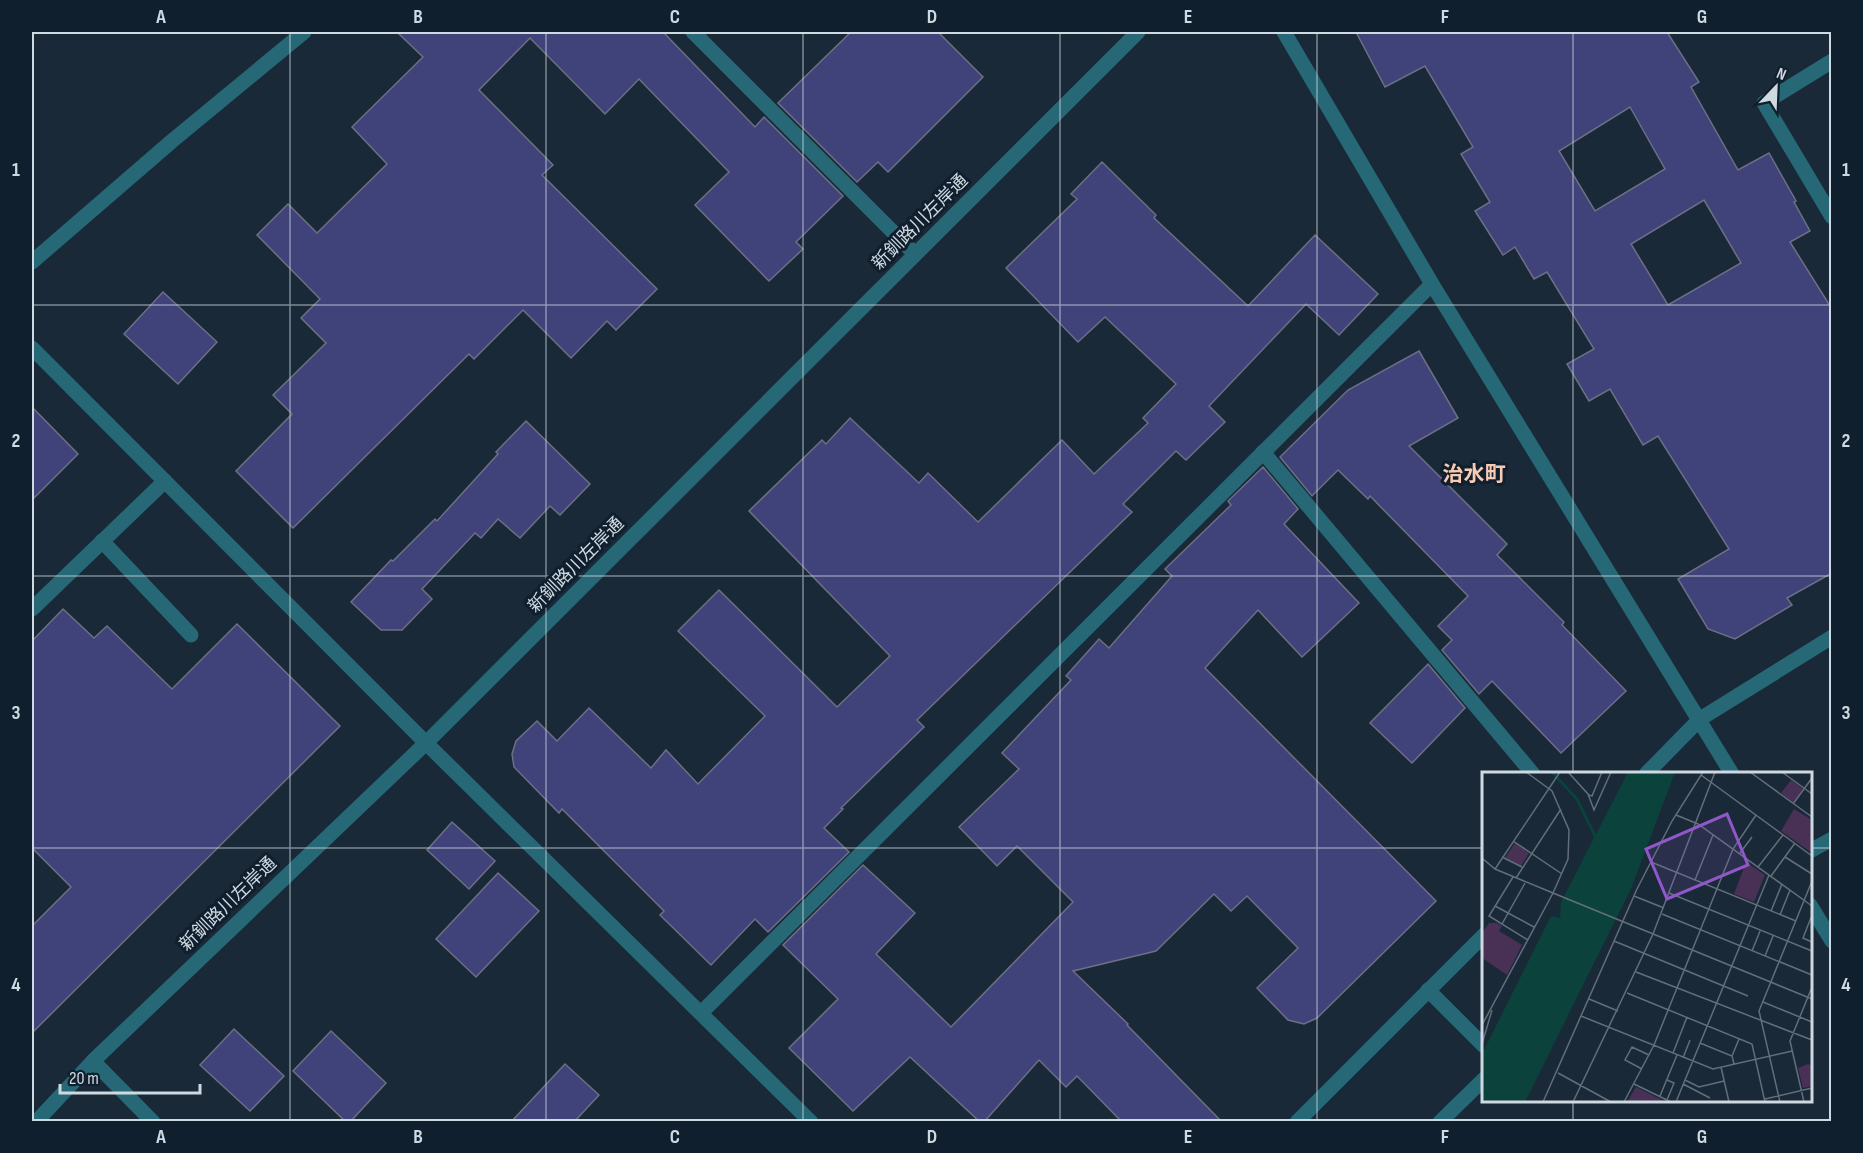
<svg xmlns="http://www.w3.org/2000/svg" width="1863" height="1153" viewBox="0 0 1863 1153" font-family="'Sofia Sans Condensed','Noto Sans JP',sans-serif">
  <style>
    .building { fill: #40427a; stroke: #6d6f85; stroke-width: 1.5; fill-rule: evenodd }
    .lines { fill: none; stroke-linecap: round; stroke-linejoin: round }
    .service { stroke: #266876; stroke-width: 15 }
    .minor { stroke: #266876; stroke-width: 15 }
    .tertiary { stroke: #266876; stroke-width: 15 }
    .grid { fill: none; stroke: #cfd9e2; stroke-width: 1.5; stroke-opacity: 0.55 }
    .labels { text-anchor: middle; dominant-baseline: central; stroke-width: 6; stroke-linejoin: round; paint-order: stroke }
    .street-label { font-size: 18px; fill: #cfd9e2; stroke: #101f2d }
    .quarter-label { font-size: 21px; font-weight: bold; fill: #f7cbb3; stroke: #101f2d }
    .inset-river { fill: none; stroke: #0b423b; stroke-width: 3 }
    .inset-road { fill: none; stroke: #626f7b; stroke-width: 1.5 }
    .view { fill: #9057c8; fill-opacity: 0.15; stroke: #9057c8; stroke-width: 3 }
    .inset-edge { fill: none; stroke: #cfd9e2; stroke-width: 3 }
    .neatline { fill: none; stroke: #cfd9e2; stroke-width: 2 }
    .grid-label { font-size: 20px; text-anchor: middle; font-weight: bold; fill: #cfd9e2 }
  </style>
  <rect width="100%" height="100%" fill="#192937"/>
  <g class="building">
    <path d="M397,32H663L755,127L764,117L843,196L796,242L803,249L769,281L695,205L729,172L639,79L605,114L530,38L479,90L553,165L542,175L657,289L616,330L607,321L571,358L523,310L474,359L469,354L293,528L236,471L292,414L273,395L326,343L301,318L320,299L257,235L288,204L317,233L387,164L352,127L423,57Z"/>
    <path d="M851,32H938L983,77L888,172L878,162L857,182L778,103Z"/>
    <path d="M1356,32H1667L1699,82L1691,87L1738,170L1769,153L1796,201L1794,202L1810,231L1790,242L1832,309V573L1787,598L1792,605L1735,639L1708,629L1678,579L1729,549L1658,436L1643,445L1610,389L1589,401L1567,364L1594,349L1547,272L1534,279L1515,247L1503,255L1475,211L1490,202L1461,154L1473,147L1425,66L1385,87ZM1630,107L1665,169L1595,211L1559,151ZM1704,200L1741,263L1668,305L1631,244Z"/>
    <path d="M1102,162L1156,215L1154,218L1248,306L1315,235L1378,294L1339,335L1306,304L1209,406L1225,422L1186,460L1176,451L1123,504L1132,512L917,720L924,727L841,808L843,809L824,828L849,852L768,932L755,919L711,965L660,915L664,911L562,809L559,813L514,767L512,754L516,741L537,721L557,741L589,708L651,768L666,750L698,784L765,716L678,631L719,590L837,707L890,656L749,511L822,440L826,444L850,418L919,483L928,473L978,522L1062,440L1094,474L1148,423L1143,418L1176,384L1105,317L1078,342L1006,268L1077,199L1071,194Z"/>
    <path d="M163,292L217,342L178,384L124,334Z"/>
    <path d="M1419,351L1458,418L1409,446L1507,544L1497,555L1564,622L1562,625L1626,691L1561,753L1492,681L1479,694L1442,650L1452,640L1438,626L1468,596L1370,496L1368,499L1338,470L1312,496L1280,457L1348,390Z"/>
    <path d="M32,407L78,454L32,500Z"/>
    <path d="M526,421L590,484L560,515L550,506L520,538L498,519L481,538L475,533L422,589L432,599L402,630H381L351,602L391,560L393,561L435,519L437,521L498,454L496,452Z"/>
    <path d="M1263,467L1298,509L1284,524L1359,603L1302,657L1258,610L1205,668L1436,901L1317,1018L1304,1024L1288,1020L1257,988L1298,948L1247,896L1231,911L1214,894L1156,951L1073,971L1128,1024L1127,1025L1222,1122H1122L1077,1076L1066,1087L1039,1060L984,1122H980L910,1057L853,1111L789,1048L838,999L783,945L863,865L915,913L876,954L951,1027L1073,902L1017,846L997,866L959,827L1019,769L1002,753L1071,680L1066,676L1099,639L1109,648L1172,576L1165,569L1231,505L1228,501Z"/>
    <path d="M63,609L94,638L107,626L172,689L237,624L340,726L32,1033V926L71,887L32,848V641Z"/>
    <path d="M1428,664L1465,708L1412,763L1370,723Z"/>
    <path d="M452,822L495,861L469,889L427,850Z"/>
    <path d="M498,873L539,911L476,977L436,939Z"/>
    <path d="M234,1029L284,1076L250,1111L200,1065Z"/>
    <path d="M331,1031L386,1083L350,1122H346L293,1071Z"/>
    <path d="M565,1064L599,1095L574,1122H511Z"/>
  </g>
  <g class="lines">
    <g class="service">
      <path d="M693,32L915,254"/>
      <path d="M1832,61L1764,103L1832,217"/>
      <path d="M1263,452L1533,774"/>
      <path d="M102,541L191,635"/>
      <path d="M32,609L165,481"/>
      <path d="M1428,990L1484,1046"/>
      <path d="M1440,1122L1484,1079"/>
    </g>
    <g class="minor">
      <path d="M32,262L172,141L304,32"/>
      <path d="M32,348L426,743L811,1122"/>
      <path d="M1646,774L1700,719L1832,637"/>
      <path d="M1810,851L1832,839"/>
      <path d="M701,1013L1432,284"/>
      <path d="M93,1061L153,1122"/>
      <path d="M36,1122L93,1061L426,743L1138,32"/>
      <path d="M1297,1122L1484,935"/>
    </g>
    <g class="tertiary">
      <path d="M1284,32L1432,284L1732,774"/>
      <path d="M1810,905L1832,941"/>
    </g>
  </g>
  <path class="grid" d="M290,32V1122M546,32V1122M803,32V1122M1060,32V1122M1317,32V1122M1573,32V774M32,305H1832M32,576H1832M32,848H1484M1810,848H1832M1573,1100V1122"/>
  <g class="labels">
    <g class="street-label">
      <text transform="translate(920 222) rotate(-45)">新釧路川左岸通</text>
      <text transform="translate(576 565) rotate(-45)">新釧路川左岸通</text>
      <text transform="translate(228 904) rotate(-44)">新釧路川左岸通</text>
    </g>
    <g class="quarter-label">
      <text x="1474" y="474">治水町</text>
    </g>
  </g>
  <g transform="translate(1482 772)">
    <rect width="330" height="330" fill="#192937"/>
    <path d="M309,8L321,17L311,31L299,21ZM312,37L330,48V81L299,59ZM33,71L47,81L39,94L23,86ZM264,90L283,103L272,130L252,122ZM7,151H15L20,154L17,159L40,173L25,203L0,186V161ZM326,292L330,294V314L321,316L316,296ZM154,315L184,330H145Z" fill="#483155"/>
    <path d="M146,0H193L149,117L43,330H0V282L69,144L78,146L79,130Z" fill="#0b423b"/>
    <path class="inset-river" d="M70,0L95,27L114,66"/>
    <path class="inset-road" d="M44,0L70,19L87,58L86,87L71,121L330,227M86,0L106,22L112,38L129,0M268,0L330,45M300,0L330,22M219,3L330,84M107,23L110,24L120,0M311,32L330,6M194,43L216,52L330,134M31,69L80,102M258,81L270,65M20,85L40,95M303,85L330,102M0,86L13,97L71,121L0,253M169,90L314,149M276,95L301,63M13,97L78,0M289,104L313,71M31,105L7,144L46,168M34,106L79,37M213,108L231,63M187,121L330,179M152,124L182,136M13,134L52,155M289,139L300,112M180,142L330,203M298,143L308,118M330,143L321,166L330,170M20,152L43,111M132,169L266,224M270,179L278,159M283,184L291,164M154,200L330,268M145,221L270,272L283,330M107,227L136,239M281,230L330,250M99,244L231,297L310,279M218,271L250,284L252,292M0,272L10,238M191,281L205,245M250,284L257,267M201,286L208,268M239,295L247,330M160,297L143,288L150,275L167,283M76,301L129,330M185,308L192,311L185,328M203,308L217,315L242,309M152,312L189,330M201,312L228,326M178,324L195,283M283,327L330,316M61,330L155,117L190,49L221,0M91,330L171,162L233,0M142,330L172,273L251,77L274,43M194,330L287,103M298,330L277,239L330,109M322,330L308,269L330,215"/>
    <path class="view" d="M245,42L266,93L185,127L164,77Z"/>
    <rect width="330" height="330" class="inset-edge"/>
  </g>
  <rect width="1863" height="1153" fill="none" stroke="#101f2d" stroke-width="66"/>
  <g transform="translate(1776 87) rotate(23)" stroke="#101f2d" stroke-width="4.5" paint-order="stroke">
  <path d="M0-4.5L10 22L0 15L-10 22Z" fill="#cfd9e2"/>
  <text y="-9" font-size="16" font-weight="bold" text-anchor="middle" fill="#cfd9e2">N</text>
  </g>
  <path d="M60 1084v9h140v-9" fill="none" stroke="#cfd9e2" stroke-width="3"/>
  <text x="69" y="1084" font-size="18" fill="#cfd9e2" stroke="#101f2d" stroke-width="4.5" paint-order="stroke">20 m</text>
  <rect x="33" y="33" width="1797" height="1087" class="neatline"/>
  <g class="grid-label">
    <text x="161" y="23">A</text>
    <text x="418" y="23">B</text>
    <text x="675" y="23">C</text>
    <text x="932" y="23">D</text>
    <text x="1188" y="23">E</text>
    <text x="1445" y="23">F</text>
    <text x="1702" y="23">G</text>
    <text x="16" y="176">1</text>
    <text x="1846" y="176">1</text>
    <text x="16" y="447">2</text>
    <text x="1846" y="447">2</text>
    <text x="16" y="719">3</text>
    <text x="1846" y="719">3</text>
    <text x="16" y="991">4</text>
    <text x="1846" y="991">4</text>
    <text x="161" y="1143">A</text>
    <text x="418" y="1143">B</text>
    <text x="675" y="1143">C</text>
    <text x="932" y="1143">D</text>
    <text x="1188" y="1143">E</text>
    <text x="1445" y="1143">F</text>
    <text x="1702" y="1143">G</text>
  </g>
</svg>
